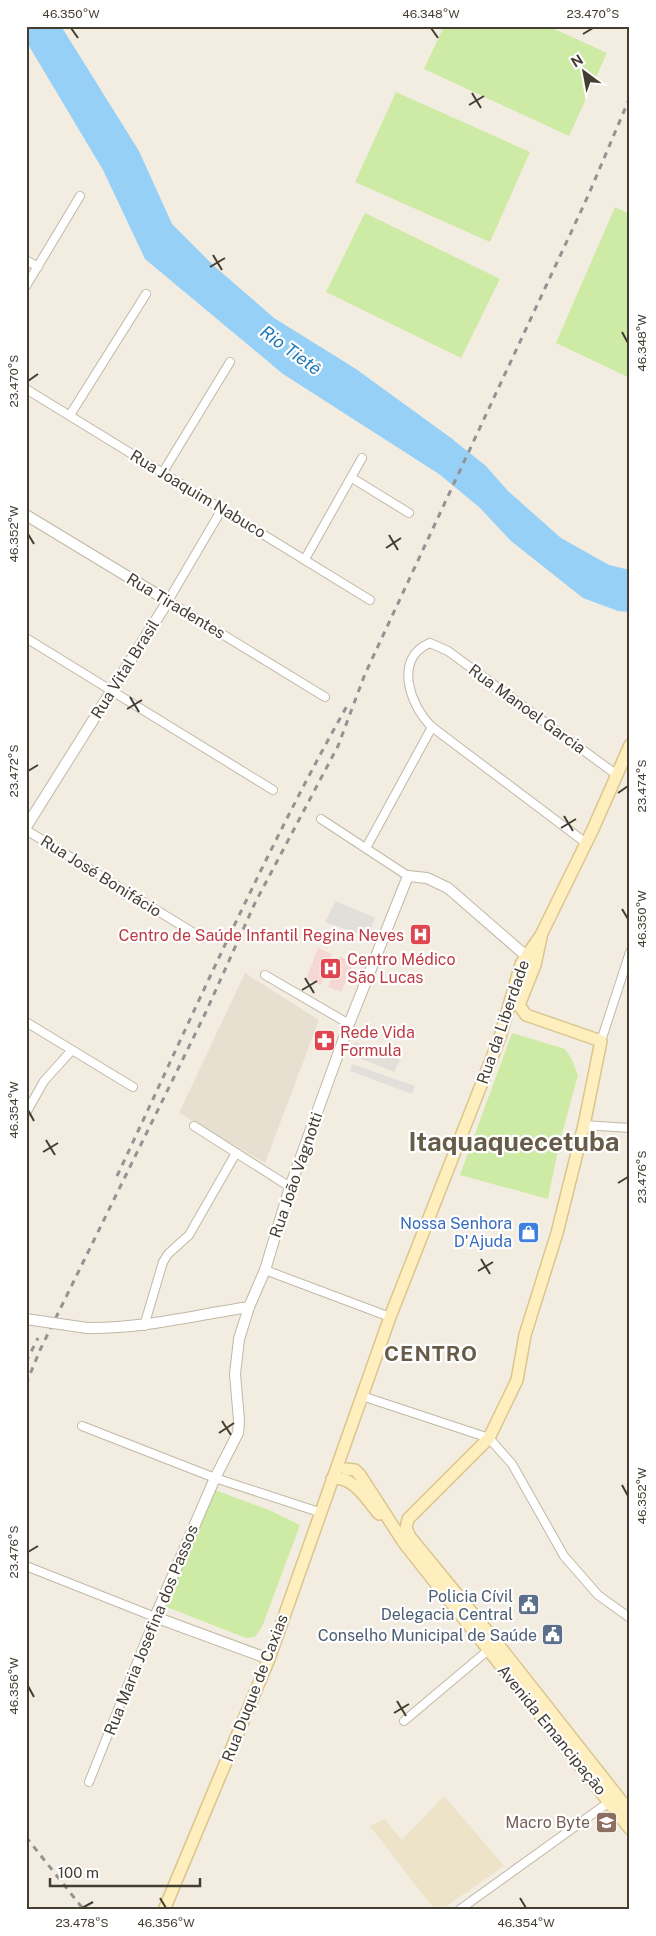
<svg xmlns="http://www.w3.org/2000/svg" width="656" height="1936" viewBox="0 0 656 1936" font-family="'Public Sans',sans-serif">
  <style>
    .residential { fill: #e7dfcf }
    .education { fill: #ede3c9 }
    .medical { fill: #f5d7d3 }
    .green { fill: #cdeba5 }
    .parking { fill: #e2dfdb }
    .water { fill: #96d0f6 }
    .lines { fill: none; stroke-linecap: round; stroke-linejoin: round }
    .minor-casing { stroke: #c1b8a6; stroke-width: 10 }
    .tertiary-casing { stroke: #c1b8a6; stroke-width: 12 }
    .secondary-casing { stroke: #dac58e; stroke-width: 14 }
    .minor { stroke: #fff; stroke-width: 8 }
    .tertiary { stroke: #fff; stroke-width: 10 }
    .secondary { stroke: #ffefbf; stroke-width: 11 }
    .rail { stroke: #939393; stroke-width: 3; stroke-dasharray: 6 6; stroke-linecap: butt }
    .tertiary-bridge-casing { stroke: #c1b8a6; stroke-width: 12; stroke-linecap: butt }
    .tertiary-bridge { stroke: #fff; stroke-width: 10 }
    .ticks { fill: none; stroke: #443d32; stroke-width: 2 }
    .labels { text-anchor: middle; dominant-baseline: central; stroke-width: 4.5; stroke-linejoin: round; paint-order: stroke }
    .street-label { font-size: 16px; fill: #443d32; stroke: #fff }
    .health-label { font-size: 16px; fill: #be3a42; stroke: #fff; text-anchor: start }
    .shop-label { font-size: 16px; fill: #366cbe; stroke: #fff; text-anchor: end }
    .service-label { font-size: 16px; fill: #4e5e75; stroke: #fff; text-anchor: end }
    .education-label { font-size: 16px; fill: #785e54; stroke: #fff; text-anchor: end }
    .water-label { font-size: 18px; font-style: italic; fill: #227bb9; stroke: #fff }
    .district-label { font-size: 21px; font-weight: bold; letter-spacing: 1px; fill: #685b48; stroke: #fff }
    .town-label { font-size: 26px; font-weight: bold; fill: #685b48; stroke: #fff }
    .neatline { fill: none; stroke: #443d32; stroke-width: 2 }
    .ticks-label { font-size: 12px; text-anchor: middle; fill: #443d32 }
  </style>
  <rect width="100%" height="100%" fill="#f3ede1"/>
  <path class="residential" d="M245,973L319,1020L265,1163L179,1113Z"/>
  <path class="education" d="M444,1796L504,1866L441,1910H435L370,1826L384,1819L402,1840Z"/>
  <path class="medical" d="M318,948L332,954L330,961L335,964L340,957L354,962L341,992L328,987L332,976L325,972L321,985L306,979Z"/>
  <g class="green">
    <path d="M444,26H548L607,53L569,136L424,69Z"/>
    <path d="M396,92L530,152L490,242L355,182Z"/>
    <path d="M615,207L630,214V378L556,343Z"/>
    <path d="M365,213L500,279L461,358L326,292Z"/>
    <path d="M512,1033L565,1049L572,1060L578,1075L559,1145L548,1199L460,1175Z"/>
    <path d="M215,1490L269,1510L300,1525L262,1627L255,1637L246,1638L164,1606Z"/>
  </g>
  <g class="parking">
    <path d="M336,901L375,918L368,937L325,922Z"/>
    <path d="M355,1042L400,1060L394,1072L349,1054Z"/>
    <path d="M352,1064L415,1086L412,1094L350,1071Z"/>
  </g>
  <path class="water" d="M26,26H61L139,151L172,224L213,265L274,318L356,369L451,438L486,466L508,491L561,538L609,565L630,570V612L618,611L583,598L511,541L479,507L439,474L283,374L145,259L103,170L26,41Z"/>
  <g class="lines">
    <defs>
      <g id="minor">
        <path d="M26,260L38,267"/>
        <path d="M26,286L80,196"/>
        <path d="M26,389L370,600"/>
        <path d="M70,415L146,294"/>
        <path d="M163,472L230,362"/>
        <path d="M352,478L409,513"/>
        <path d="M222,509L168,601L325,697"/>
        <path d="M305,559L362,458"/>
        <path d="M26,638L273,790"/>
        <path d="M432,727L586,843"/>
        <path d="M321,819L408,876"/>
        <path d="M26,830L202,938"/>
        <path d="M366,848L432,727C410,706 393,658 430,643L448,651L617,775"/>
        <path d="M265,975L349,1024"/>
        <path d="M26,1022L133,1087"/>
        <path d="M601,1041L630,952"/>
        <path d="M26,1113L44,1081L72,1050"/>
        <path d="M584,1125L630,1128"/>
        <path d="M194,1126L290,1187"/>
        <path d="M265,1270L390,1317"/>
        <path d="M144,1326L163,1262L168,1254L189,1235L236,1153"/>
        <path d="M362,1396L489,1438L512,1464L564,1556L598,1595L630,1618"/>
        <path d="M82,1426L215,1478L319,1512"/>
        <path d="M26,1566L155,1617L89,1782"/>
        <path d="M404,1721L492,1647"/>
        <path d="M459,1910L612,1800"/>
      </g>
      <g id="tertiary">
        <path d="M26,515L168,601L26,827"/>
        <path d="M87,1328C142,1329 195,1315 249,1307"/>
        <path d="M269,1659L155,1617L215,1478L238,1433L239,1420L235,1374L239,1339L249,1307L265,1270L290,1187L349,1024L408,876L427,878L448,888L525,955"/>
      </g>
      <g id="secondary">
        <path d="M541,937L535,965L519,1005L526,1015L601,1041L584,1125L557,1233L525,1335L517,1380L489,1438L408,1519L406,1528L410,1537L497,1643L630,1812"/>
        <path d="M346,1469L355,1470L360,1475L404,1543L630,1829"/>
        <path d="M332,1479C352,1474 367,1500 379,1514"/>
        <path d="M164,1910L269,1659L390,1317L500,1037L521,964L541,935L593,829L630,745"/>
      </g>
    </defs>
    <use href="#minor" class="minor-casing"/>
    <use href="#tertiary" class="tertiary-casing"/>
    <use href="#secondary" class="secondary-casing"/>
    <use href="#minor" class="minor"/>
    <use href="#tertiary" class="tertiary"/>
    <use href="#secondary" class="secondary"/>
    <g class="rail">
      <path d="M117,1176C192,1017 262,857 348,704"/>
      <path d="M26,1362L38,1338"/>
      <path d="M26,1384L40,1350L205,1014L255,903L338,746L365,674L588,196L630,97"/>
      <path d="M26,1837L84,1910"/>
    </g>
    <defs>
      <path id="tertiary-bridge" d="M26,1319L87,1328"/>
    </defs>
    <use href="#tertiary-bridge" class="tertiary-bridge-casing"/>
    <use href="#tertiary-bridge" class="tertiary-bridge"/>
  </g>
  <path class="ticks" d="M71,28L78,38M431,28L438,38M583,34L593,28M472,93L481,108M469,105L484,96M213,255L222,270M210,267L225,258M622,332L628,343M28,381L38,374M28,534L34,544M389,535L398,550M386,548L401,538M130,697L139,712M127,709L142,700M28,771L38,765M618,793L628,786M564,816L573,831M561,828L576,819M622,909L628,919M305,978L314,993M302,990L317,981M28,1110L34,1121M46,1140L55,1155M43,1152L58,1143M618,1183L628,1177M481,1259L490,1274M478,1271L493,1262M222,1421L231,1435M219,1433L234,1423M622,1485L628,1496M28,1552L38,1546M28,1686L34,1697M397,1701L406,1716M394,1713L409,1704M160,1898L166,1908M520,1898L526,1908M82,1908L93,1902"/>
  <defs>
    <symbol id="hospital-square" viewBox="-11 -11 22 22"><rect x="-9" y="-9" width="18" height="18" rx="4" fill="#e0444e" stroke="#fff"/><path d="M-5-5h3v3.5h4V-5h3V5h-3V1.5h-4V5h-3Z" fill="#fff"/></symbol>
    <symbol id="pharmacy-square" viewBox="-11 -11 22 22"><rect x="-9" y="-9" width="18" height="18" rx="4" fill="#e0444e" stroke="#fff"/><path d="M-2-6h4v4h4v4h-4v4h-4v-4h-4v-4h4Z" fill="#fff"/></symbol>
    <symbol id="shop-square" viewBox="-11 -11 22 22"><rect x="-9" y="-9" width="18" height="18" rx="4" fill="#3f7fe0" stroke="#fff"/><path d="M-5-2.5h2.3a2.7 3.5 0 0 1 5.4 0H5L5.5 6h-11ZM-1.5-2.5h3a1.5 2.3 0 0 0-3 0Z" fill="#fff"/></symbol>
    <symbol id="civic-square" viewBox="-11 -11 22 22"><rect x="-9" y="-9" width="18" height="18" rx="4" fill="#5c6f8a" stroke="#fff"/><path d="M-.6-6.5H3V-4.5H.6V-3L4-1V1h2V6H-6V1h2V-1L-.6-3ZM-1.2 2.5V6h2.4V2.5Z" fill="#fff"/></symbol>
    <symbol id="school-square" viewBox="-11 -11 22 22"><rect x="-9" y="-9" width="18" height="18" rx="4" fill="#8d6e63" stroke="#fff"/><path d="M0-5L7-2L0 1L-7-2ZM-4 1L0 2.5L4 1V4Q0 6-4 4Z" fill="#fff"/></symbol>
  </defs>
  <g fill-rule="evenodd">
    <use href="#hospital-square" x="408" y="922" width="25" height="25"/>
    <use href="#hospital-square" x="318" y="956" width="25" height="25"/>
    <use href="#pharmacy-square" x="312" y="1028" width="25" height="25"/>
    <use href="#shop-square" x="516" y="1220" width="25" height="25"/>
    <use href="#civic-square" x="516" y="1592" width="25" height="25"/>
    <use href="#civic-square" x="540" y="1622" width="25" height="25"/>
    <use href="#school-square" x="594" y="1810" width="25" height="25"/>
  </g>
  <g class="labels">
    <g class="street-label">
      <text transform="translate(198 494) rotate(31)">Rua Joaquim Nabuco</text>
      <text transform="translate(176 606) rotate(31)">Rua Tiradentes</text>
      <text transform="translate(125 669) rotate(-58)">Rua Vital Brasil</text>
      <text transform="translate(527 709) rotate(36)">Rua Manoel Garcia</text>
      <text transform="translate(101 876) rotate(32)">Rua José Bonifácio</text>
      <text transform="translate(503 1022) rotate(-71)">Rua da Liberdade</text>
      <text transform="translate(296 1175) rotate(-71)">Rua João Vagnotti</text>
      <text transform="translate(151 1630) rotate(-68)">Rua Maria Josefina dos Passos</text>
      <text transform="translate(255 1688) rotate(-69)">Rua Duque de Caxias</text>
      <text transform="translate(552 1730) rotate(51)">Avenida Emancipação</text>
    </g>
    <g class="health-label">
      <text x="404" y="935" text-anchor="end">Centro de Saúde Infantil Regina Neves</text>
      <text x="347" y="959">Centro Médico<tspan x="347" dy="18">São Lucas</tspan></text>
      <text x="340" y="1032">Rede Vida<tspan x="340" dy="18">Formula</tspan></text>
    </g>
    <g class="shop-label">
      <text x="512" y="1223">Nossa Senhora<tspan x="512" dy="18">D'Ajuda</tspan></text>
    </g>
    <g class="service-label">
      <text x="513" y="1596">Policia Cívil<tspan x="513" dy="18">Delegacia Central</tspan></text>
      <text x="537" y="1635">Conselho Municipal de Saúde</text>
    </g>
    <g class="education-label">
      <text x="590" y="1822">Macro Byte</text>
    </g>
    <g class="water-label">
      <text transform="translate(291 350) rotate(36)">Rio Tietê</text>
    </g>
    <g class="district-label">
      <text x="431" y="1353">CENTRO</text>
    </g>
    <g class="town-label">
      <text x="514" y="1141">Itaquaquecetuba</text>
    </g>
  </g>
  <rect width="656" height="1936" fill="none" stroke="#ffffff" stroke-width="55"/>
  <g transform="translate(584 72) rotate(328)" stroke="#ffffff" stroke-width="4" paint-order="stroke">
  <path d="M0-4L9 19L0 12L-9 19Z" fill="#443d32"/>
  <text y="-8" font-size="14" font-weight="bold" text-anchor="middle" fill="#443d32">N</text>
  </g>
  <path d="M50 1878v8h150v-8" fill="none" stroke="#443d32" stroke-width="2.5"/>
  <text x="58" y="1878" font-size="15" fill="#443d32" stroke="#ffffff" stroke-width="4" paint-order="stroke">100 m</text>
  <rect x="28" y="28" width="600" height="1880" class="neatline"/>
  <g class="ticks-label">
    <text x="71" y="18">46.350°W</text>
    <text x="431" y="18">46.348°W</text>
    <text x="593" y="18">23.470°S</text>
    <text transform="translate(642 343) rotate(-90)" y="4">46.348°W</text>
    <text transform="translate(14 381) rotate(-90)" y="4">23.470°S</text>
    <text transform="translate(14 534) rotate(-90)" y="4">46.352°W</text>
    <text transform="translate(14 771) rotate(-90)" y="4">23.472°S</text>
    <text transform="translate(642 786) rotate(-90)" y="4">23.474°S</text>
    <text transform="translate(642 919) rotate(-90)" y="4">46.350°W</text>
    <text transform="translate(14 1110) rotate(-90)" y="4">46.354°W</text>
    <text transform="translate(642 1177) rotate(-90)" y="4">23.476°S</text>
    <text transform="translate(642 1496) rotate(-90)" y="4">46.352°W</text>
    <text transform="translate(14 1552) rotate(-90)" y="4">23.476°S</text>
    <text transform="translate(14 1686) rotate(-90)" y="4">46.356°W</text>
    <text x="82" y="1927">23.478°S</text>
    <text x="166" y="1927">46.356°W</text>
    <text x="526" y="1927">46.354°W</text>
  </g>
</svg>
